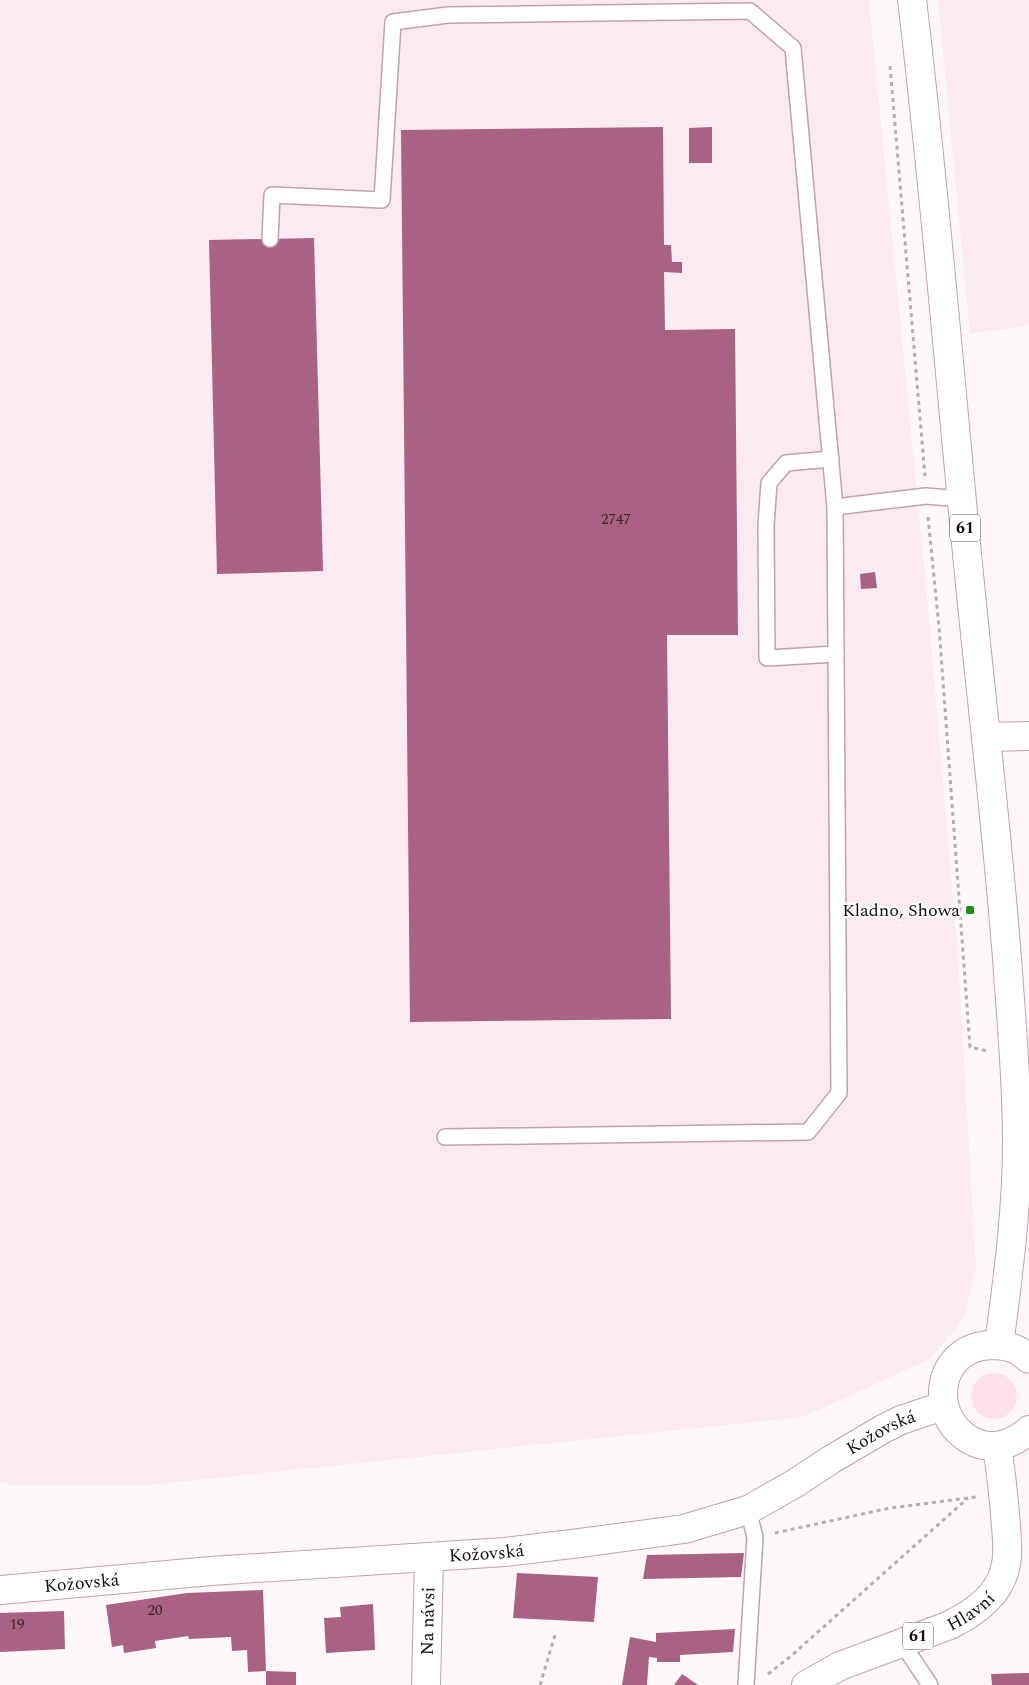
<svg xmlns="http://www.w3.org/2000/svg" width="1029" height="1685" viewBox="0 0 1029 1685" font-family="Spectral,serif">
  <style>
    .built { fill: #fbeaf1 }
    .green { fill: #fde0eb }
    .building { fill: #aa6282 }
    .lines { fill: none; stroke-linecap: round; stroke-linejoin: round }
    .lane-casing { stroke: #c1a1ae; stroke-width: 18 }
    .street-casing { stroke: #c1a1ae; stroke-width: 30 }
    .secondary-casing { stroke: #c1a1ae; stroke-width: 30 }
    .primary-casing { stroke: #c1a1ae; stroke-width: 30 }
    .path { stroke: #b5adb0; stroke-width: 3; stroke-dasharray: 4 4; stroke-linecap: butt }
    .lane { stroke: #fff; stroke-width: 15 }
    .street { stroke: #fff; stroke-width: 28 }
    .secondary { stroke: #fff; stroke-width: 28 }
    .primary { stroke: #fff; stroke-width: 28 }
    .poi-dot { fill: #1d8f17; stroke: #fff; stroke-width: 2 }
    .labels { text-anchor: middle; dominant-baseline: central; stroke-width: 4.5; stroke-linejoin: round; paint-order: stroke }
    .number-label { font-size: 15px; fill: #3b222c }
    .shield { fill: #fff; stroke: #5c5558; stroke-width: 1 }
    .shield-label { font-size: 16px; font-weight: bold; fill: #160c10 }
    .poi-label { font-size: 18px; fill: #160c10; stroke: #fff; text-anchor: end }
    .street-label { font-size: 18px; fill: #160c10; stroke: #fff }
  </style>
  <rect width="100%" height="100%" fill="#fef7fa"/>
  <g class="built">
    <path d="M0,0H869L926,585L958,955L976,1269L965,1314L958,1326L930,1359L803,1417L149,1485H10L0,1482Z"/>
    <path d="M938,0H1029V325L970,334Z"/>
  </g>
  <circle class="green" cx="994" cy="1396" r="23"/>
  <g class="building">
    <path d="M663,127L664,245H671L672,262H682V273L664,272L665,330L735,329L738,635H667L671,1019L410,1022L401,130Z"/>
    <path d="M712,127V163H689V128Z"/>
    <path d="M314,238L323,571L217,574L209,240Z"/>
    <path d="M875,572L877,588L861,589L860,574Z"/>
    <path d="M744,1553L741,1577L643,1579L647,1555Z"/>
    <path d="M517,1573L598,1577L594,1622L513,1618Z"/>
    <path d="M263,1590L266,1671L248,1672L247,1650L232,1651L231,1637L189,1639L188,1636L155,1641L156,1648L124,1653L123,1645L112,1647L106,1605L187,1593Z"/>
    <path d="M373,1604L375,1650L326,1653L324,1618L341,1617L340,1607Z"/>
    <path d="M64,1611L65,1649L0,1652V1613Z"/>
    <path d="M735,1629L733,1652L680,1655V1662H657V1658L649,1657L647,1685H622L630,1637L656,1642V1633Z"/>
    <path d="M266,1671L296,1672V1685H266Z"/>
    <path d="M1029,1673V1685H992L991,1674Z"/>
    <path d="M682,1674L698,1685H674Z"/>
  </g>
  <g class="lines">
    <defs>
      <g id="lane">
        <path d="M270,239L272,195L382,200L393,22L448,15L750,11L793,48L835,507L839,1093L808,1132L445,1137"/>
        <path d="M831,459L786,463L769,483L766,525L767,658L836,654"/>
        <path d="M835,507L926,496L962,499"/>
        <path d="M902,1643L930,1685"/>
        <path d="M746,1685L755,1537L748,1510"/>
      </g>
      <g id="street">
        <path d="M986,737L1029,736"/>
        <path id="s1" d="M426,1685L429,1558"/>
      </g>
      <g id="secondary">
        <path id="s2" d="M0,1590L211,1571L505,1552L580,1543L684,1529L748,1510L794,1484L832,1459L883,1429L901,1420L943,1406"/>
      </g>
      <g id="primary">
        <path d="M912,0C936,198 951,396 971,594C984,725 1000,855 1009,986C1013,1038 1017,1090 1017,1142C1017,1210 1008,1277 999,1345"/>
        <path d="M1029,1359C1025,1356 1021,1352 1017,1350C1009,1346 999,1345 990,1345C933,1348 926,1424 979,1444C997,1450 1016,1442 1029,1430"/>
        <path id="s3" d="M806,1685L840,1666L950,1625C972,1614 997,1597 1004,1572C1009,1557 1007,1542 1006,1526C1004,1499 1001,1472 997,1446"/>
      </g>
    </defs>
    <use href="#lane" class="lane-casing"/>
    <use href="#street" class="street-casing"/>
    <use href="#secondary" class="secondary-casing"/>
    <use href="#primary" class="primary-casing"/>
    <g class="path">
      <path d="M890,66L925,476"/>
      <path d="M928,517L939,627L970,1047L987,1051"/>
      <path d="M775,1533L890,1508L976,1497"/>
      <path d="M768,1674L791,1656L968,1498"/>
      <path d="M540,1685L555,1635"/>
    </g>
    <use href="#lane" class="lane"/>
    <use href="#street" class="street"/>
    <use href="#secondary" class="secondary"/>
    <use href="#primary" class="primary"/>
  </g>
  <rect class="poi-dot" x="965" y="905" width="10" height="10" rx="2.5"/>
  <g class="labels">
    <g class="number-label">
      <text x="616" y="519">2747</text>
      <text x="155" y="1610">20</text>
      <text x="17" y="1624">19</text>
    </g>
    <g class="shield">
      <rect x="950" y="514.5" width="30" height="27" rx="4"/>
      <rect x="903" y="1622.5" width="30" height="27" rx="4"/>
    </g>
    <g class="shield-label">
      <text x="965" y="528">61</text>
      <text x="918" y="1636">61</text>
    </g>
    <g class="poi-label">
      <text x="960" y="910">Kladno, Showa</text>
    </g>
    <g class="street-label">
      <text stroke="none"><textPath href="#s2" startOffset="908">Kožovská</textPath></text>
      <text stroke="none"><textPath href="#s2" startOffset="488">Kožovská</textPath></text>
      <text stroke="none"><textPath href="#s2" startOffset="82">Kožovská</textPath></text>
      <text stroke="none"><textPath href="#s3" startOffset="181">Hlavní</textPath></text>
      <text stroke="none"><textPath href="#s1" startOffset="64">Na návsi</textPath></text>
    </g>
  </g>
</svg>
